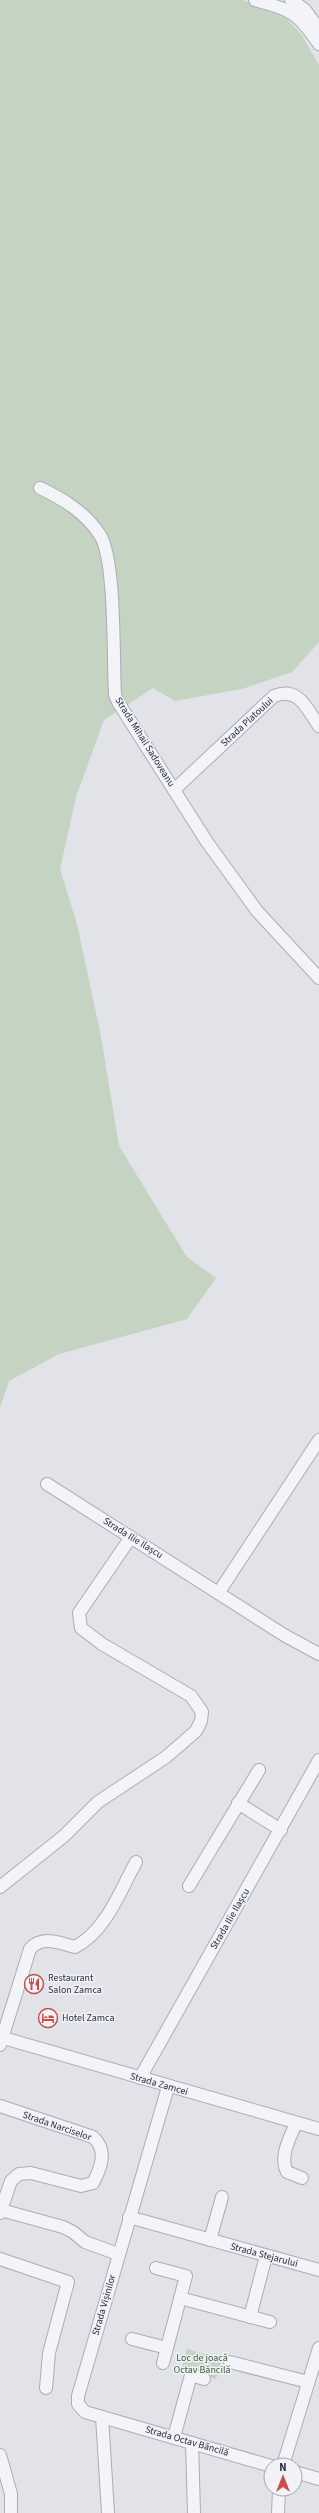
<svg xmlns="http://www.w3.org/2000/svg" width="319" height="2513" viewBox="0 0 319 2513" font-family="'Source Sans 3',sans-serif">
  <style>
    .green { fill: #c4d3c2 }
    .lines { fill: none; stroke-linecap: round; stroke-linejoin: round }
    .minor-casing { stroke: #aaadb6; stroke-width: 14 }
    .minor { stroke: #f3f4f7; stroke-width: 12 }
    .labels { text-anchor: middle; dominant-baseline: central; stroke-width: 3; stroke-linejoin: round; paint-order: stroke }
    .street-label { font-size: 10px; fill: #2a2e40; stroke: #f0f2f7 }
    .poi-label { font-size: 10px; fill: #2a2e40; stroke: #f0f2f7; text-anchor: start }
    .park-label { font-size: 10px; fill: #385c37; stroke: #f0f2f7 }
  </style>
  <rect width="100%" height="100%" fill="#e1e3e9"/>
  <g class="green">
    <path d="M0,0H243L287,19L301,34L319,65V642L292,672L242,689L175,701L153,688L104,720L76,797L60,869L77,924L101,1036L119,1146L187,1257L216,1278L187,1319L59,1354L9,1381L0,1408Z"/>
    <path d="M187,2349L222,2359L216,2379L182,2369Z"/>
  </g>
  <g class="lines">
    <defs>
      <g id="minor">
        <path d="M255,0C293,11 297,12 319,44"/>
        <path d="M291,0L305,10L319,29"/>
        <path d="M40,488C63,499 85,512 100,535C116,560 113,661 115,695L118,702L207,842L257,911L319,978"/>
        <path d="M174,790L274,696C299,686 307,709 319,726"/>
        <path d="M47,1484L284,1635L319,1654"/>
        <path d="M219,1592L319,1440"/>
        <path d="M238,1803L281,1830"/>
        <path d="M189,1886L259,1770"/>
        <path d="M0,1887L64,1836L98,1802L166,1757L196,1731L201,1721L202,1712L191,1696L102,1644L81,1628L79,1613L131,1537"/>
        <path d="M0,2037L319,2129"/>
        <path d="M0,2045L30,1949C42,1935 59,1943 75,1947C106,1931 120,1891 136,1862"/>
        <path d="M140,2078L319,1760"/>
        <path d="M168,2087L78,2396V2404L85,2412L271,2466"/>
        <path d="M0,2106L93,2137C108,2150 101,2168 93,2183L81,2186L31,2173L19,2174L11,2181L0,2213"/>
        <path d="M296,2123C290,2138 279,2156 287,2172L302,2178"/>
        <path d="M1,2210L63,2227L73,2232L85,2242L118,2254"/>
        <path d="M129,2217L319,2270"/>
        <path d="M210,2240L222,2197"/>
        <path d="M0,2259L68,2282L49,2353L46,2388"/>
        <path d="M156,2268L186,2276L163,2363"/>
        <path d="M180,2298L270,2322"/>
        <path d="M250,2317L266,2256"/>
        <path d="M132,2339L167,2348"/>
        <path d="M230,2362L308,2382"/>
        <path d="M102,2417L108,2513"/>
        <path d="M174,2437L191,2375L204,2379"/>
        <path d="M192,2443L194,2513"/>
        <path d="M0,2455L11,2494V2513"/>
        <path d="M283,2465L319,2348"/>
        <path d="M295,2472L319,2479"/>
        <path d="M278,2513L279,2489"/>
      </g>
    </defs>
    <use href="#minor" class="minor-casing"/>
    <use href="#minor" class="minor"/>
  </g>
  <defs>
    <symbol id="restaurant-ring" viewBox="-11 -11 22 22"><circle r="9.5" fill="#f0f2f7" stroke="#ca4d4a" stroke-width="1.5"/><path d="M-5-6h1v4h1v-4h1v4h1v-4h1v5L-1.5 .5V6h-2V.5L-5-1ZM5-6V6H3V1.5H1.5Q1.5-4 5-6Z" fill="#ca4d4a"/></symbol>
    <symbol id="hotel-ring" viewBox="-11 -11 22 22"><circle r="9.5" fill="#f0f2f7" stroke="#ca4d4a" stroke-width="1.5"/><path d="M-6-4.5h1.5V1H6V5H4.5V3h-9V5H-6ZM-4 0a1.8 1.8 0 1 1 3.6 0ZM.5 0V-2.5h3Q6-2.5 6 0Z" fill="#ca4d4a"/></symbol>
  </defs>
  <g fill-rule="evenodd">
    <use href="#restaurant-ring" x="23" y="1973" width="22" height="22"/>
    <use href="#hotel-ring" x="37" y="2007" width="22" height="22"/>
  </g>
  <g class="labels">
    <g class="street-label">
      <text transform="translate(247 722) rotate(-43)">Strada Platoului</text>
      <text transform="translate(145 742) rotate(58)">Strada Mihail Sadoveanu</text>
      <text transform="translate(133 1538) rotate(32)">Strada Ilie Ilașcu</text>
      <text transform="translate(230 1919) rotate(-60)">Strada Ilie Ilașcu</text>
      <text transform="translate(159 2084) rotate(16)">Strada Zamcei</text>
      <text transform="translate(57 2126) rotate(19)">Strada Narciselor</text>
      <text transform="translate(264 2255) rotate(15)">Strada Stejarului</text>
      <text transform="translate(104 2305) rotate(-74)">Strada Vișinilor</text>
      <text transform="translate(187 2441) rotate(16)">Strada Octav Băncilă</text>
    </g>
    <g class="poi-label">
      <text x="48" y="1978">Restaurant<tspan x="48" dy="12">Salon Zamca</tspan></text>
      <text x="62" y="2018">Hotel Zamca</text>
    </g>
    <g class="park-label">
      <text x="202" y="2358">Loc de joacă<tspan x="202" dy="12">Octav Băncilă</tspan></text>
    </g>
  </g>
  <g transform="translate(283 2477)"><circle r="19" fill="#f0f2f7" stroke="#a1a4ae"/>
  <path d="M0-3L7 15L0 10L-7 15Z" fill="#ca4d4a"/>
  <text y="-6" font-size="11" font-weight="bold" text-anchor="middle" fill="#2a2e40">N</text>
  </g>
</svg>
